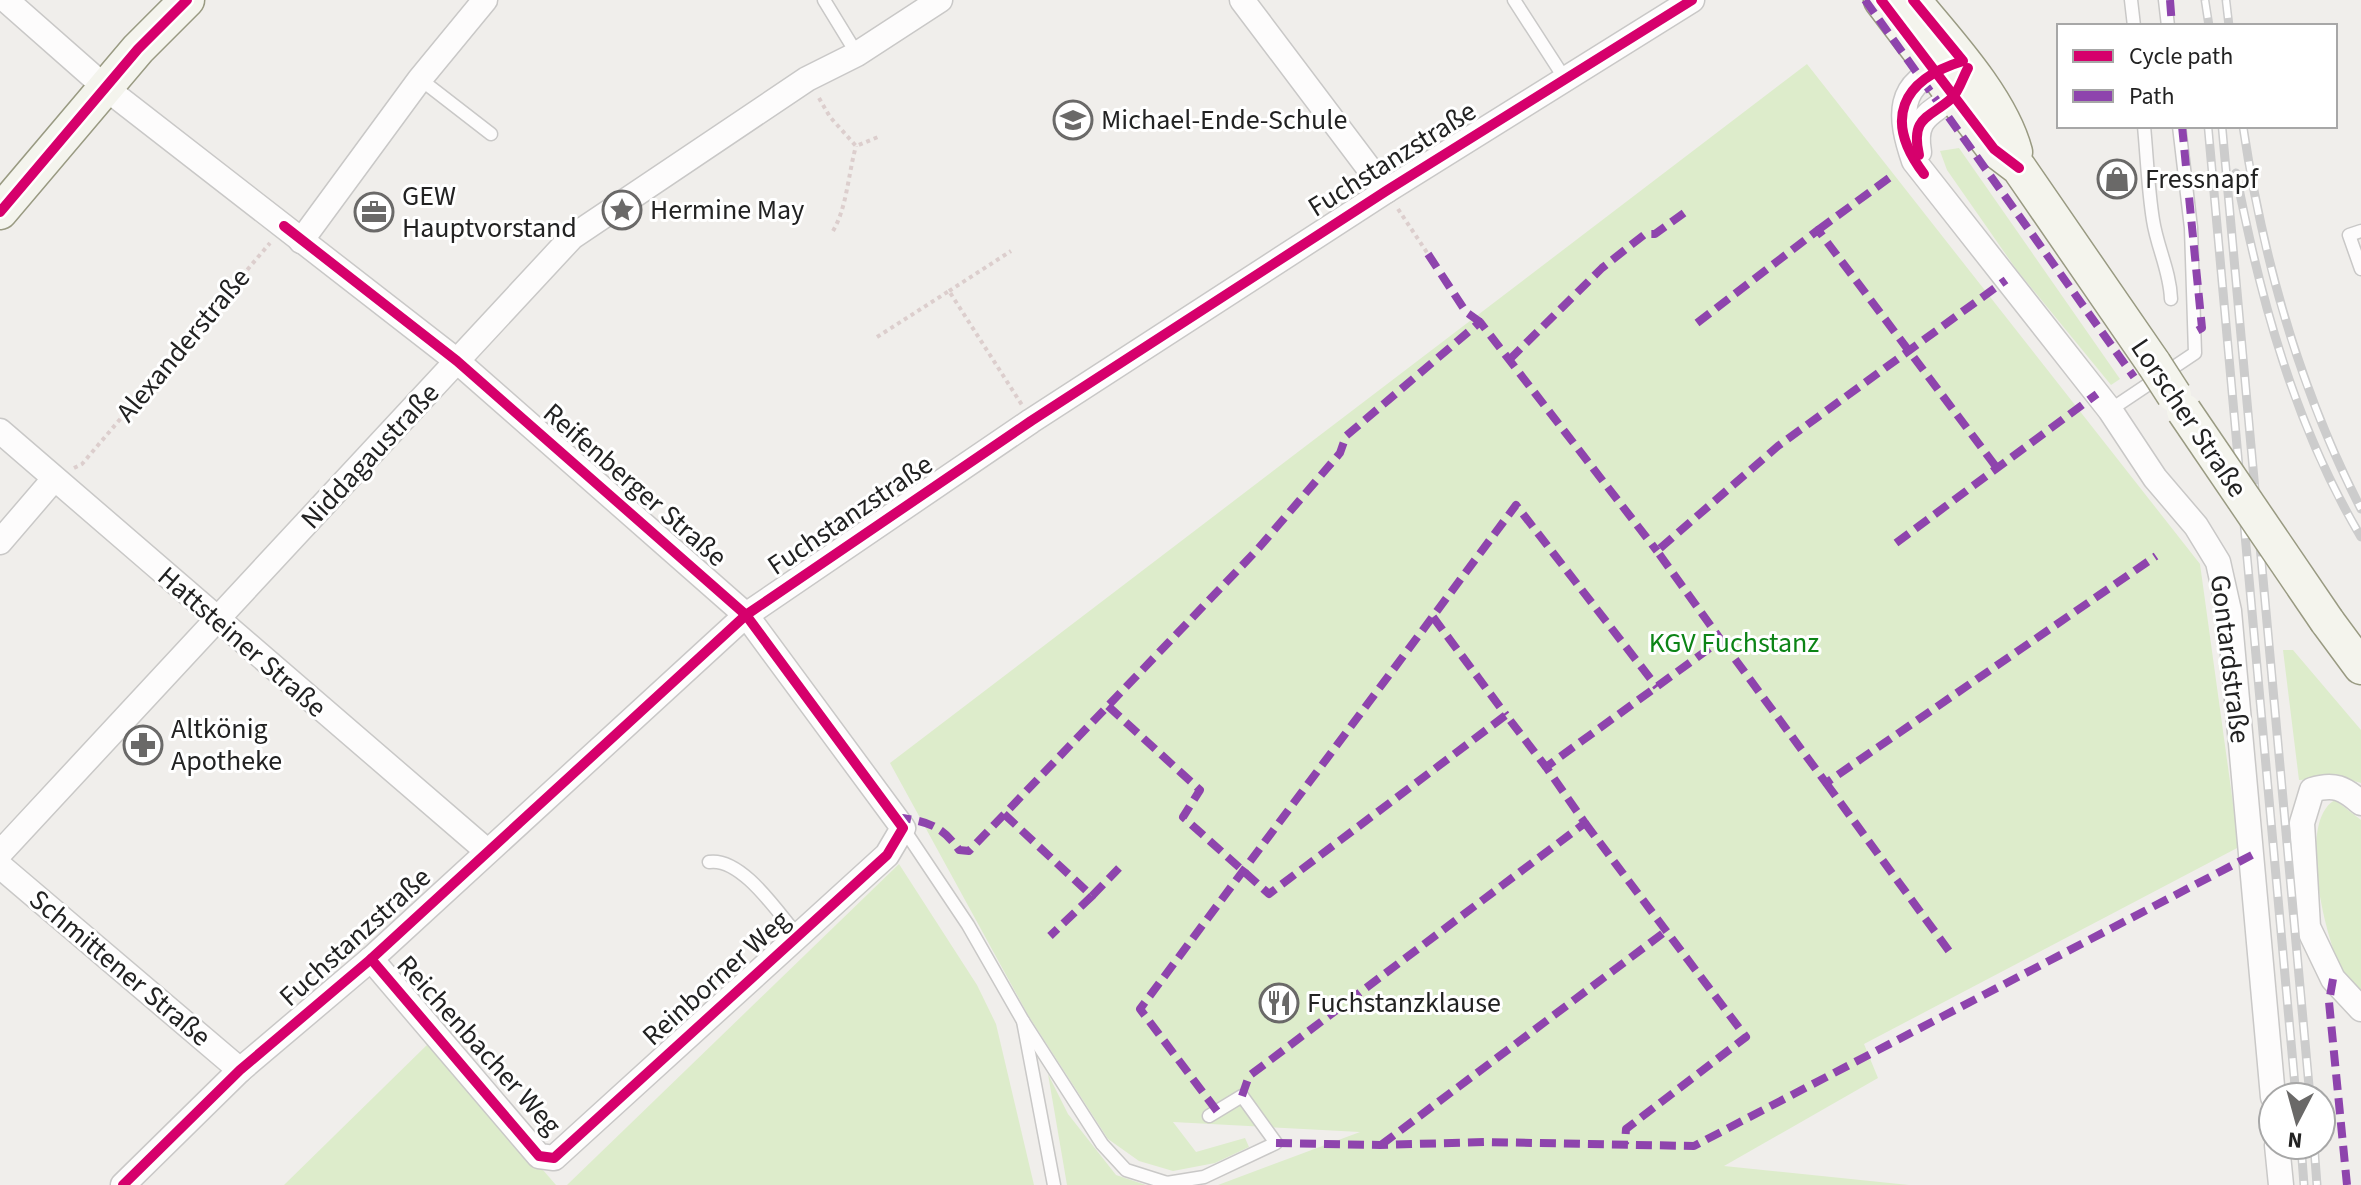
<svg xmlns="http://www.w3.org/2000/svg" width="2361" height="1185" viewBox="0 0 2361 1185" font-family="'Source Sans 3',sans-serif">
  <style>
    .grass { fill: #ddeccb }
    .lines { fill: none; stroke-linecap: round; stroke-linejoin: round }
    .lane-casing { stroke: #c9c8c7; stroke-width: 15 }
    .street-casing { stroke: #c9c8c7; stroke-width: 27 }
    .secondary-casing { stroke: #999a82; stroke-width: 37 }
    .path { stroke: #dccecd; stroke-width: 4; stroke-dasharray: 4 4; stroke-linecap: butt }
    .lane { stroke: #fdfcfc; stroke-width: 12 }
    .street { stroke: #fdfcfc; stroke-width: 24 }
    .secondary { stroke: #f4f4ed; stroke-width: 34 }
    .rail-casing { stroke: #ccc; stroke-width: 9 }
    .rail { stroke: #fff; stroke-width: 6; stroke-dasharray: 18; stroke-linecap: butt }
    .secondary-bridge-casing { stroke: #999a82; stroke-width: 37; stroke-linecap: butt }
    .secondary-bridge { stroke: #f4f4ed; stroke-width: 34 }
    .quiet { stroke: #8e44ad; stroke-width: 8; stroke-dasharray: 16 8; stroke-linecap: butt }
    .cycleway-casing { stroke: #fff; stroke-width: 15 }
    .cycleway { stroke: #d6006c; stroke-width: 10 }
    .labels { text-anchor: middle; dominant-baseline: central; stroke-width: 6; stroke-linejoin: round; paint-order: stroke }
    .poi-label { font-size: 28px; fill: #222; stroke: #fff; text-anchor: start }
    .street-label { font-size: 28px; fill: #222; stroke: #fff }
    .park-label { font-size: 28px; fill: #0c8416; stroke: #fff }
  </style>
  <rect width="100%" height="100%" fill="#f0eeeb"/>
  <g class="grass">
    <path d="M1807,64L2200,564L2239,847L1864,1044L1878,1078L1724,1166L1909,1185H1218L1360,1132L1173,1122L1196,1152L1245,1138L1249,1147L1215,1163L1173,1171L1139,1161L1108,1139L1028,1015L890,763Z"/>
    <path d="M1959,148L2120,379L2111,385L2016,269L1947,170L1940,151Z"/>
    <path d="M2283,650H2293L2361,730V783L2343,778L2299,780Z"/>
    <path d="M2335,800L2361,820V994C2356,988 2348,982 2344,975C2326,942 2296,821 2335,800Z"/>
    <path d="M899,864L977,985L996,1024L1034,1185H567Z"/>
    <path d="M431,1041L556,1185H284Z"/>
    <path d="M1048,1074L1068,1114L1116,1175L1146,1185H1067Z"/>
  </g>
  <g class="lines">
    <defs>
      <g id="lane">
        <path d="M824,0L857,54"/>
        <path d="M1514,0L1565,79"/>
        <path d="M2131,0L2134,26"/>
        <path d="M2165,0L2168,26"/>
        <path d="M420,79L491,134"/>
        <path d="M2144,126C2147,157 2148,189 2153,220C2157,247 2170,271 2171,299"/>
        <path d="M2361,231L2349,235L2361,269"/>
        <path d="M2110,410L2195,353L2191,228L2179,126"/>
        <path d="M903,828L968,925L1023,1021L1054,1185"/>
        <path d="M709,862C742,857 778,913 798,936"/>
        <path d="M1023,1021L1102,1144L1126,1170L1167,1183L1204,1177L1276,1143L1242,1096L1209,1116"/>
      </g>
      <g id="street">
        <path d="M6,0L107,89L457,361L746,615L903,828L887,855L554,1158L539,1156L371,959"/>
        <path d="M1242,0L1386,191"/>
        <path d="M1948,66C1895,82 1899,117 1914,161L2110,410L2155,478L2196,526L2218,562L2229,611L2273,1097"/>
        <path d="M1919,152C1911,107 1944,115 1960,84"/>
        <path d="M301,241L420,79L485,0"/>
        <path d="M0,431L487,851"/>
        <path d="M0,542L54,479"/>
        <path d="M2361,803C2344,788 2334,783 2312,790L2302,823L2308,927L2333,979L2361,1009"/>
        <path d="M0,853L572,237L807,79L857,54L940,0"/>
        <path d="M0,866L240,1070"/>
        <path d="M2277,1145L2281,1185"/>
        <path d="M123,1185L240,1070L371,959L746,615L1031,421L1386,191L1692,0"/>
      </g>
      <g id="secondary">
        <path d="M1881,0L1994,149L2019,168L2154,364"/>
        <path d="M1913,0C1948,42 2001,99 2015,152"/>
        <path d="M0,212L138,49L187,0"/>
        <path d="M2327,621L2361,667"/>
      </g>
    </defs>
    <use href="#lane" class="lane-casing"/>
    <use href="#street" class="street-casing"/>
    <use href="#secondary" class="secondary-casing"/>
    <g class="path">
      <path d="M819,98L830,117L856,146L878,137"/>
      <path d="M1398,209L1428,254"/>
      <path d="M833,231C847,207 848,175 856,146"/>
      <path d="M949,291L1011,251"/>
      <path d="M877,337L949,291L1022,405"/>
      <path d="M74,468L82,464L270,243"/>
    </g>
    <use href="#lane" class="lane"/>
    <use href="#street" class="street"/>
    <use href="#secondary" class="secondary"/>
    <defs>
      <g id="rail">
        <path d="M2205,0L2209,26"/>
        <path d="M2226,0L2229,26"/>
        <path d="M2208,126L2296,1097"/>
        <path d="M2222,126L2310,1097"/>
        <path d="M2243,126C2263,260 2299,388 2361,509"/>
        <path d="M2236,173C2260,299 2295,426 2361,537"/>
        <path d="M2301,1145L2304,1185"/>
        <path d="M2314,1145L2317,1185"/>
      </g>
    </defs>
    <use href="#rail" class="rail-casing"/>
    <use href="#rail" class="rail"/>
    <defs>
      <g id="secondary-bridge">
        <path d="M2154,364L2174,395"/>
        <path d="M2184,411L2327,621"/>
      </g>
    </defs>
    <use href="#secondary-bridge" class="secondary-bridge-casing"/>
    <use href="#secondary-bridge" class="secondary-bridge"/>
    <g class="quiet">
      <path d="M1865,0L2134,377"/>
      <path d="M2170,0L2172,26"/>
      <path d="M2182,126L2202,328L2193,333"/>
      <path d="M1818,230L1889,178"/>
      <path d="M1428,254L1466,312L1480,322"/>
      <path d="M1697,323L1818,230L1997,468"/>
      <path d="M1509,360L1602,268L1645,234H1655L1684,213"/>
      <path d="M1896,543L2097,394"/>
      <path d="M1433,617L1506,715"/>
      <path d="M1721,640L1826,783L2156,556"/>
      <path d="M1108,706L1200,790L1183,817L1269,894L1506,715L1546,767"/>
      <path d="M1826,783L1949,951"/>
      <path d="M1004,814L1092,896L1050,936"/>
      <path d="M895,817C925,821 941,824 959,850L969,851L1257,550L1340,453L1346,436L1480,322L1657,551"/>
      <path d="M1585,823L1746,1037L1626,1129L1625,1144"/>
      <path d="M1092,896L1119,868"/>
      <path d="M2333,979L2329,1002L2347,1185"/>
      <path d="M1242,1096L1249,1076L1585,823L1546,767L1721,640L1657,551L1778,446L2006,280"/>
      <path d="M1217,1111L1140,1009L1516,505L1657,687"/>
      <path d="M1276,1143L1380,1145L1485,1142L1694,1146L2252,855"/>
      <path d="M1381,1145L1666,931"/>
    </g>
    <defs>
      <g id="cycleway">
        <path d="M1881,0L1994,149L2019,168"/>
        <path d="M1913,0L1963,61C1901,80 1883,120 1924,174"/>
        <path d="M1919,155C1910,116 1930,118 1952,98C1959,91 1963,77 1968,68"/>
        <path d="M0,212L138,49L187,0"/>
        <path d="M284,226L457,361L746,615L903,828L887,855L554,1158L539,1156L371,959"/>
        <path d="M123,1185L240,1070L371,959L746,615L1031,421L1386,191L1692,0"/>
      </g>
    </defs>
    <use href="#cycleway" class="cycleway-casing"/>
    <use href="#cycleway" class="cycleway"/>
  </g>
  <defs>
    <symbol id="school-ring" viewBox="-11 -11 22 22"><circle r="9.5" fill="#fff" stroke="#6a6968" stroke-width="1.5"/><path d="M0-5L7-2L0 1L-7-2ZM-4 1L0 2.5L4 1V4Q0 6-4 4Z" fill="#6a6968"/></symbol>
    <symbol id="shop-ring" viewBox="-11 -11 22 22"><circle r="9.5" fill="#fff" stroke="#6a6968" stroke-width="1.5"/><path d="M-5-2.5h2.3a2.7 3.5 0 0 1 5.4 0H5L5.5 6h-11ZM-1.5-2.5h3a1.5 2.3 0 0 0-3 0Z" fill="#6a6968"/></symbol>
    <symbol id="sight-ring" viewBox="-11 -11 22 22"><circle r="9.5" fill="#fff" stroke="#6a6968" stroke-width="1.5"/><path d="M0-6L1.8-2.2L6-1.7L2.9 1.2L3.7 5.4L0 3.3L-3.7 5.4L-2.9 1.2L-6-1.7L-1.8-2.2Z" fill="#6a6968"/></symbol>
    <symbol id="office-ring" viewBox="-11 -11 22 22"><circle r="9.5" fill="#fff" stroke="#6a6968" stroke-width="1.5"/><path d="M-6-3h4V-5.5h4V-3h4V5H-6ZM-1-4.5V-3h2v-1.5ZM-6 0V1H6V0Z" fill="#6a6968"/></symbol>
    <symbol id="pharmacy-ring" viewBox="-11 -11 22 22"><circle r="9.5" fill="#fff" stroke="#6a6968" stroke-width="1.5"/><path d="M-2-6h4v4h4v4h-4v4h-4v-4h-4v-4h4Z" fill="#6a6968"/></symbol>
    <symbol id="restaurant-ring" viewBox="-11 -11 22 22"><circle r="9.5" fill="#fff" stroke="#6a6968" stroke-width="1.5"/><path d="M-5-6h1v4h1v-4h1v4h1v-4h1v5L-1.5 .5V6h-2V.5L-5-1ZM5-6V6H3V1.5H1.5Q1.5-4 5-6Z" fill="#6a6968"/></symbol>
  </defs>
  <g fill-rule="evenodd">
    <use href="#school-ring" x="1051" y="98" width="44" height="44"/>
    <use href="#shop-ring" x="2095" y="157" width="44" height="44"/>
    <use href="#sight-ring" x="600" y="188" width="44" height="44"/>
    <use href="#office-ring" x="352" y="190" width="44" height="44"/>
    <use href="#pharmacy-ring" x="121" y="723" width="44" height="44"/>
    <use href="#restaurant-ring" x="1257" y="981" width="44" height="44"/>
  </g>
  <g class="labels">
    <g class="poi-label">
      <text x="1101" y="120">Michael-Ende-Schule</text>
      <text x="2145" y="179">Fressnapf</text>
      <text x="402" y="196">GEW<tspan x="402" dy="32">Hauptvorstand</tspan></text>
      <text x="650" y="210">Hermine May</text>
      <text x="171" y="729">Altkönig<tspan x="171" dy="32">Apotheke</tspan></text>
      <text x="1307" y="1003">Fuchstanzklause</text>
    </g>
    <g class="street-label">
      <text transform="translate(1392 159) rotate(-32)">Fuchstanzstraße</text>
      <text transform="translate(183 345) rotate(-50)">Alexanderstraße</text>
      <text transform="translate(2189 418) rotate(56)">Lorscher Straße</text>
      <text transform="translate(370 456) rotate(-47)">Niddagaustraße</text>
      <text transform="translate(635 485) rotate(41)">Reifenberger Straße</text>
      <text transform="translate(850 515) rotate(-34)">Fuchstanzstraße</text>
      <text transform="translate(242 642) rotate(41)">Hattsteiner Straße</text>
      <text transform="translate(2230 659) rotate(83)">Gontardstraße</text>
      <text transform="translate(355 937) rotate(-42)">Fuchstanzstraße</text>
      <text transform="translate(120 968) rotate(40)">Schmittener Straße</text>
      <text transform="translate(716 978) rotate(-42)">Reinborner Weg</text>
      <text transform="translate(479 1045) rotate(48)">Reichenbacher Weg</text>
    </g>
    <g class="park-label">
      <text x="1734" y="643">KGV Fuchstanz</text>
    </g>
  </g>
  <rect x="2057" y="24" width="280" height="104" fill="#ffffff" stroke="#a7a7a7" stroke-width="2"/>
  <rect x="2073" y="50" width="40" height="12" fill="#d6006c" stroke="#a7a7a7" stroke-width="2"/>
  <text x="2129" y="64" font-size="24" fill="#222222">Cycle path</text>
  <rect x="2073" y="90" width="40" height="12" fill="#8e44ad" stroke="#a7a7a7" stroke-width="2"/>
  <text x="2129" y="104" font-size="24" fill="#222222">Path</text>
  <g transform="translate(2297 1121) rotate(186)"><circle r="38" fill="#ffffff" stroke="#a7a7a7" stroke-width="2"/>
  <path d="M0-6L14 30L0 20L-14 30Z" fill="#6a6968"/>
  <text y="-12" font-size="22" font-weight="bold" text-anchor="middle" fill="#222222">N</text>
  </g>
</svg>
